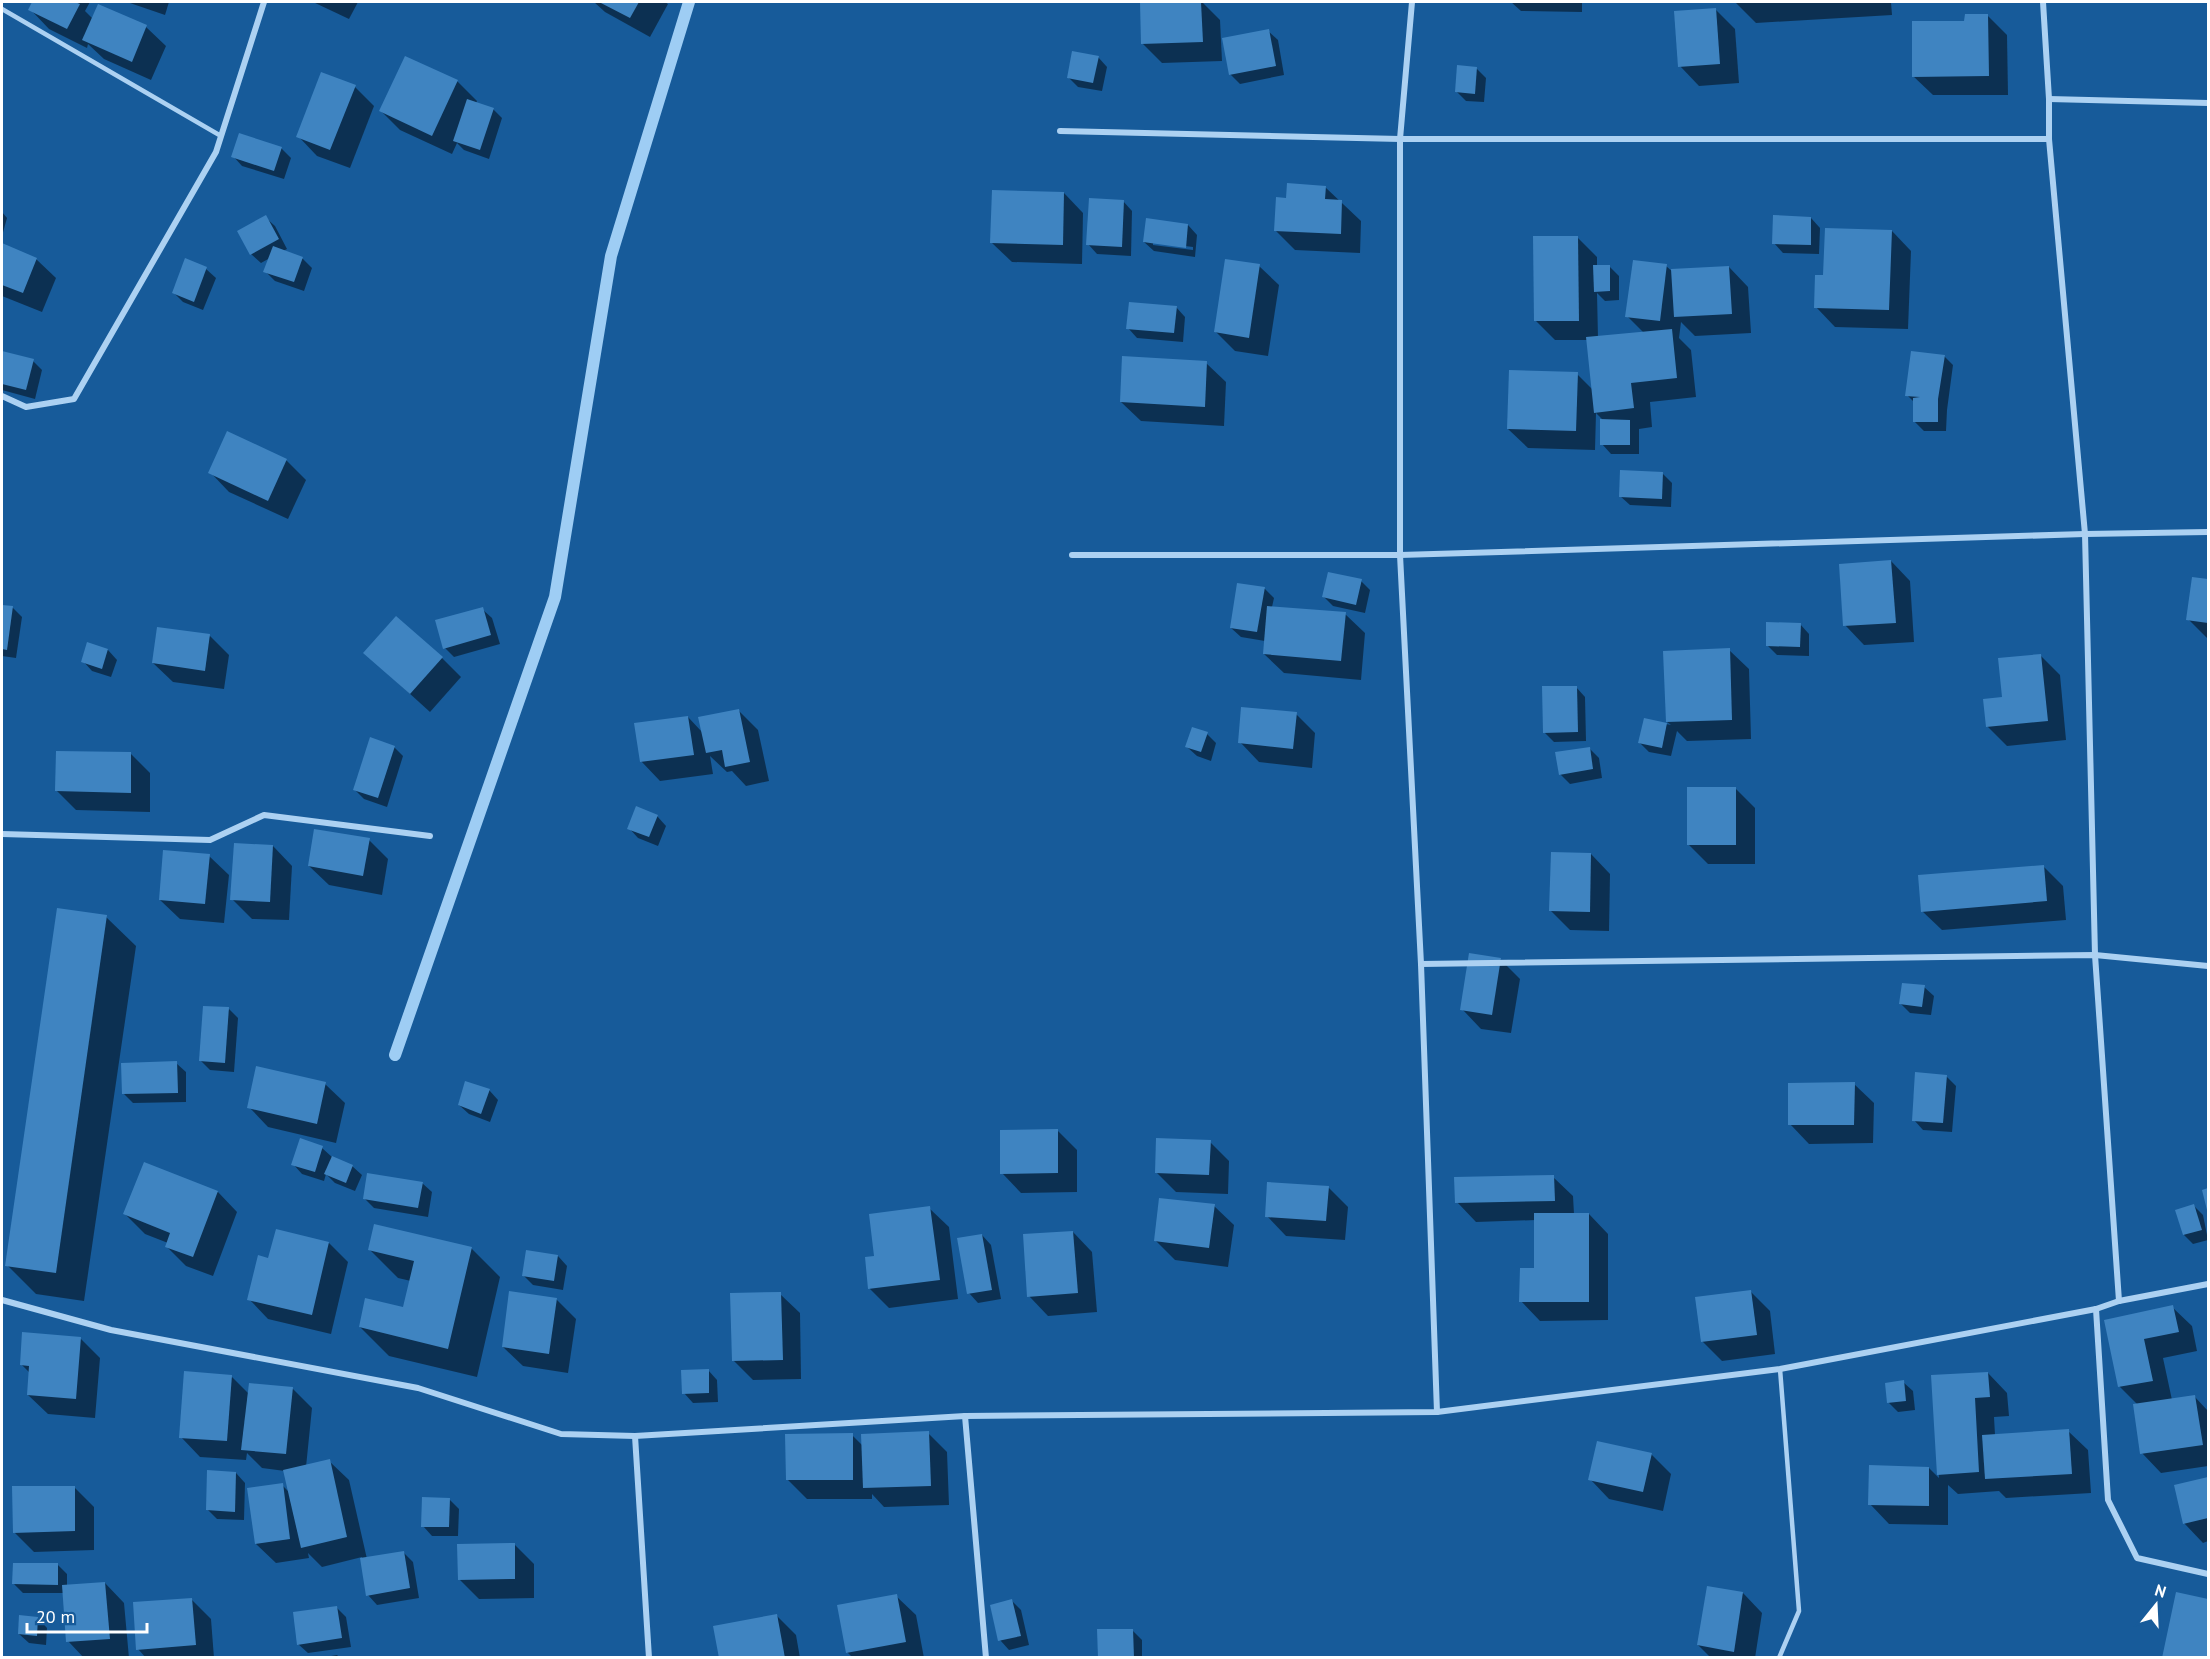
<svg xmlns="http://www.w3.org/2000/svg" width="2210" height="1659" viewBox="0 0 2210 1659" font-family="'PT Sans',sans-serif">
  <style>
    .shadow { fill: #0007; fill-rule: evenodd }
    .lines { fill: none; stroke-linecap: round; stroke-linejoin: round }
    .stream { stroke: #9ecdf4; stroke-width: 12 }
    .building { fill: #3f84c1 }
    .lane { stroke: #acd1f2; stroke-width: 4.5 }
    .street { stroke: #acd1f2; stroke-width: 6 }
  </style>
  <rect width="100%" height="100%" fill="#175b9a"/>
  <g class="shadow">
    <path d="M34,2H90L85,11L93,19L146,27L166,46L151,80L104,59L88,44L87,48L49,29L30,9Z"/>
    <path d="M127,2H169L165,15Z"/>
    <path d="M313,2H358L349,19Z"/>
    <path d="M594,2H665L668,4L650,37L605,12Z"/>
    <path d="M1141,2H1202L1220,20L1222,61L1162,63L1143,44Z"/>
    <path d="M1511,2H1582V12L1521,11Z"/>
    <path d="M1735,2H1891L1892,15L1756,23Z"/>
    <path d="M1715,9L1735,29L1739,83L1699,86L1680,66Z"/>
    <path d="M1987,15L2007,35L2008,95H1933L1913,76L1966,22Z"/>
    <path d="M1268,31L1278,40L1284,75L1240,84L1230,74Z"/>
    <path d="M1098,57L1107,67L1102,91L1078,87L1068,77Z"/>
    <path d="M1476,68L1486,78L1484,102L1466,101L1456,91Z"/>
    <path d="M457,81L477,101L476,103L493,109L502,118L489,159L464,150L457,143L452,154L400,130L381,111Z"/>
    <path d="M355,87L374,106L350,168L317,156L298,136Z"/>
    <path d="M281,148L291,158L284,179L242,166L233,156Z"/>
    <path d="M1325,187L1361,221L1360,253L1295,250L1276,231Z"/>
    <path d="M1064,193L1083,213L1082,264L1012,262L992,243Z"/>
    <path d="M1123,201L1132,211L1131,256L1097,254L1088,244Z"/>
    <path d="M2,212L7,218L2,236Z"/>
    <path d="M265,217L275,226L287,249L283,251L303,259L312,268L304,291L275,281L265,271L270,258L261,263L251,254Z"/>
    <path d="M1811,218L1820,228L1819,254L1783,253L1774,243Z"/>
    <path d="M1188,225L1197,235L1195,257L1154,251L1144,242ZM1153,242L1193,247V250L1153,245Z"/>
    <path d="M1892,231L1911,251L1908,329L1835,327L1816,307L1825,277Z"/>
    <path d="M1578,238L1597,257V266H1609L1619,276V300L1605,301L1597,293L1598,338L1644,333L1627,316L1666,266L1673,272L1729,267L1748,287L1751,333L1695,336L1681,322L1679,338L1691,350L1696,397L1650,402L1652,427L1639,429V454H1611L1602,444V419L1596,413L1595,450L1528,448L1508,429L1577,374L1593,390L1588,340H1555L1535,320Z"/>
    <path d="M2,245L36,259L56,278L42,312L2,296Z"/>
    <path d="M1259,266L1279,285L1268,356L1235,351L1215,331Z"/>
    <path d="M206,269L216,278L203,310L183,302L174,293Z"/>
    <path d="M1176,307L1185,317L1183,342L1137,338L1128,328Z"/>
    <path d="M2,353L33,361L42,370L35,399L2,390Z"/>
    <path d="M1944,356L1953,365L1947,410L1946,431H1924L1914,421L1915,403L1907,395Z"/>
    <path d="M1206,363L1226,382L1224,426L1141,421L1121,402Z"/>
    <path d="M286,460L306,480L288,519L229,492L210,472Z"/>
    <path d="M1663,474L1672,483L1671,507L1630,505L1620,496Z"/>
    <path d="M1891,561L1910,581L1914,642L1864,645L1845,625Z"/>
    <path d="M2193,579L2208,581V639L2188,619Z"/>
    <path d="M1361,581L1370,590L1365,613L1333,606L1323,596Z"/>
    <path d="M1239,584L1265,589L1274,598L1272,607L1345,614L1365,633L1361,680L1284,673L1264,654L1265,641L1241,637L1231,628Z"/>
    <path d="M2,606L13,608L22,617L16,658L2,656Z"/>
    <path d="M482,609L492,618L500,644L454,657L445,648Z"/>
    <path d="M1800,624L1809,634V656L1777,655L1767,645Z"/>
    <path d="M210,636L229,655L224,689L173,682L153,663Z"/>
    <path d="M88,644L108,650L117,660L111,677L92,671L83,661Z"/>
    <path d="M1729,650L1749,669L1751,739L1687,741L1677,731L1671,756L1649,752L1639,742L1645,720L1671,725L1667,722Z"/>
    <path d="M365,653L442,658L461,677L430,712Z"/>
    <path d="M2041,656L2060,675L2066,740L2007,746L1987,726L2004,698Z"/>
    <path d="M1576,687L1585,697L1586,741L1554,742L1544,732Z"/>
    <path d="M738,710L758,730L769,781L746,786L732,771L727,772L710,756L713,774L660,781L641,761L688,717L702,732Z"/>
    <path d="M1296,714L1315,733L1312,768L1259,762L1240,742Z"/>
    <path d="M1207,734L1216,743L1211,761L1197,756L1187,747Z"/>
    <path d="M394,747L403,756L387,807L364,799L355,790Z"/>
    <path d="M1589,748L1599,758L1602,778L1570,784L1560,774Z"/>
    <path d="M131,754L150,773V812L76,810L57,791Z"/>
    <path d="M1736,789L1755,808V864H1708L1688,844Z"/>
    <path d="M657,816L666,826L658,846L638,838L629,828Z"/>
    <path d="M369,840L388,859L382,895L329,885L309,866Z"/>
    <path d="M273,846L292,866L289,920L252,919L232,899Z"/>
    <path d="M1591,854L1610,874L1609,931L1570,930L1551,911Z"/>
    <path d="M209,856L229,875L224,923L180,919L160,900Z"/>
    <path d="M2043,866L2063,886L2066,920L1942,930L1922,911Z"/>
    <path d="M106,917L136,946L84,1301L36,1294L7,1265Z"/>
    <path d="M1500,959L1520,979L1511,1033L1481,1029L1462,1009Z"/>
    <path d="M1924,987L1934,996L1931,1015L1910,1013L1901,1004Z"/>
    <path d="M229,1009L238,1018L234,1072L210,1070L201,1061Z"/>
    <path d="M176,1063L186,1072V1102L133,1103L124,1094Z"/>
    <path d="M1946,1076L1956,1086L1952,1132L1923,1130L1914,1120Z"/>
    <path d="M325,1084L345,1103L336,1143L268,1127L249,1107Z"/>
    <path d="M1854,1084L1874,1103L1873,1143L1809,1144L1790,1124Z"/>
    <path d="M489,1090L498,1100L490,1122L469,1114L459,1105Z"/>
    <path d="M1057,1130L1077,1150V1192L1021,1193L1002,1173Z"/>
    <path d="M1210,1142L1229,1161L1228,1194L1176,1192L1156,1172Z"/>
    <path d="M322,1148L332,1157L352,1166L362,1175L355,1191L335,1183L326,1174L324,1181L302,1174L293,1164Z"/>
    <path d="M1553,1177L1573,1196L1574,1214H1589L1608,1234V1320L1540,1321L1521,1301L1536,1270V1220L1476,1222L1457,1202Z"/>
    <path d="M422,1183L432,1192L428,1217L374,1208L365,1199Z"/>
    <path d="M1329,1188L1348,1207L1345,1240L1286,1236L1267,1216Z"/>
    <path d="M218,1192L237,1212L213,1276L186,1266L167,1247L168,1243L145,1234L125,1214Z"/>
    <path d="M1214,1206L1234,1225L1228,1267L1175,1260L1155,1240Z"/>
    <path d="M2194,1206L2203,1215L2208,1240L2193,1244L2184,1235Z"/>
    <path d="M929,1208L949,1227L958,1299L889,1308L870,1289L876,1257Z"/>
    <path d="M1073,1232L1092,1252L1097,1312L1048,1316L1029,1296Z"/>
    <path d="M982,1235L991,1245L1001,1299L978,1303L969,1293Z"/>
    <path d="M329,1243L348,1262L331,1334L268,1319L249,1299L269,1260Z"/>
    <path d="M471,1248L500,1277L477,1377L389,1356L360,1327L404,1309L411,1281L398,1278L369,1249Z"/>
    <path d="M558,1256L567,1266L563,1290L533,1285L524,1276Z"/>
    <path d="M1750,1291L1770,1311L1775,1354L1722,1361L1702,1341Z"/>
    <path d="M780,1294L800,1313L801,1379L753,1380L733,1360Z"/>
    <path d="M556,1299L576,1319L568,1373L523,1366L503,1347Z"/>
    <path d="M2172,1307L2192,1326L2197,1351L2163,1358L2172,1400L2194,1396L2208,1411V1466L2161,1473L2142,1453L2138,1405L2120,1387L2106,1321Z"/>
    <path d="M81,1339L100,1358L95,1418L48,1414L28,1395L30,1373L21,1364Z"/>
    <path d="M708,1370L717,1380L718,1402L693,1403L684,1393Z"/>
    <path d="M1988,1373L2007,1393L2009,1416L1994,1417L1995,1435L2068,1431L2088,1450L2091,1493L2006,1498L1999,1491L1958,1494L1948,1485V1525L1889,1524L1870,1504L1929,1468L1939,1478L1932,1377Z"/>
    <path d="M232,1377L249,1394L293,1389L312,1408L306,1467L329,1461L349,1480L367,1559L404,1553L413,1562L419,1598L377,1605L368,1595L362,1557L322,1567L308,1553L309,1558L276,1563L256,1544L282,1485L290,1493L285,1471L262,1468L247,1453L246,1460L200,1457L181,1437Z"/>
    <path d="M1903,1382L1913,1391L1915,1410L1898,1412L1889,1403Z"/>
    <path d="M928,1433L947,1452L949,1505L884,1507L872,1494V1499H807L787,1479L852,1435L863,1446Z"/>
    <path d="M1651,1454L1671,1474L1663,1511L1609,1499L1590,1479Z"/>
    <path d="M236,1473L245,1483L244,1520L217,1519L207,1509Z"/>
    <path d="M2208,1479V1541L2203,1543L2184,1523L2176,1486Z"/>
    <path d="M74,1487L94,1507V1550L34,1552L14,1532Z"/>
    <path d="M449,1499L459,1509L458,1536H432L423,1526Z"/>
    <path d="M514,1544L534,1564V1598L479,1599L459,1579Z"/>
    <path d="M57,1564L67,1574V1586L105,1583L124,1603L129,1658H84L68,1641L64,1593H23L14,1584Z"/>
    <path d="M1743,1593L1762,1613L1755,1658H1711L1698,1645Z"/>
    <path d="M2178,1594L2208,1601V1658H2164Z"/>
    <path d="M896,1596L916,1615L924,1658H853L847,1652Z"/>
    <path d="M191,1599L211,1619L214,1658H146L138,1649Z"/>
    <path d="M1012,1601L1021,1610L1029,1645L1009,1650L1000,1640Z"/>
    <path d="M337,1608L346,1617L351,1647L308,1653L298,1644Z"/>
    <path d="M776,1615L796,1635L800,1658H720Z"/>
    <path d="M38,1618L47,1628L46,1645L29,1643L19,1634Z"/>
    <path d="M1132,1630L1142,1640V1658H1099Z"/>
    <path d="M337,1655L340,1658H320Z"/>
  </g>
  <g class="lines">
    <path class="stream" d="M395,1055L555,597L611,256L689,2"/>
  </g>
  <g class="building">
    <path d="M32,2H75L80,4L67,29L28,10Z"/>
    <path d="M599,2H639L630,18Z"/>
    <path d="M1140,2H1201L1203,42L1141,44Z"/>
    <path d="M98,4L147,25L132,62L82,40Z"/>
    <path d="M1716,8L1720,64L1678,67L1674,11Z"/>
    <path d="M1965,14H1988L1989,76L1912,77V21H1964Z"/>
    <path d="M1269,29L1276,66L1229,75L1222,38Z"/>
    <path d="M1072,51L1099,56L1093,83L1067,78Z"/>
    <path d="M405,56L458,80L432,136L379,111Z"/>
    <path d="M1457,65L1477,67L1475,94L1455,92Z"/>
    <path d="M321,72L356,85L330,150L296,137Z"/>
    <path d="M467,99L494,108L480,150L453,141Z"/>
    <path d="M239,133L282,147L274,171L231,157Z"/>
    <path d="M1287,183L1326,186L1325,199L1342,200L1341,234L1274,231L1276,197L1286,198Z"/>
    <path d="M992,190L1064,192L1063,245L990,243Z"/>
    <path d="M1089,198L1124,200L1122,247L1086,245Z"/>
    <path d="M266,215L279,239L250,255L237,231Z"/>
    <path d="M1773,215L1811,217V245L1772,244Z"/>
    <path d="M1146,218L1188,224L1186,248L1143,242Z"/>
    <path d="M1825,228L1892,230L1889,310L1814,308L1815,275H1823Z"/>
    <path d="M1533,236H1578L1579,321H1534Z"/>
    <path d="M2,243L37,258L23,293L2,285Z"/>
    <path d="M273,246L303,257L294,282L263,272Z"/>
    <path d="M185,258L207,267L194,302L172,293Z"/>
    <path d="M1225,259L1260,264L1249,338L1214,332Z"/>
    <path d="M1633,260L1667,264L1660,321L1625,317Z"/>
    <path d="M1593,265H1610V291L1594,292Z"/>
    <path d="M1729,266L1732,314L1674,317L1671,269Z"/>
    <path d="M1129,302L1177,306L1174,333L1126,329Z"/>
    <path d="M1672,329L1677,378L1631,383L1634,408L1594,413L1586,337Z"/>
    <path d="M2,351L34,359L26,390L2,384Z"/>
    <path d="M1911,351L1945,355L1938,399V422H1913V398L1920,397L1905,396Z"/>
    <path d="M1122,356L1207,361L1205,407L1120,402Z"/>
    <path d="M1509,370L1578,372L1576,431L1507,429Z"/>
    <path d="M1600,419L1630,420V445H1600Z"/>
    <path d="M227,431L287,459L268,501L208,473Z"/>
    <path d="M1620,470L1663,472L1662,499L1619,497Z"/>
    <path d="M1891,560L1896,623L1843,626L1839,564Z"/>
    <path d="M1328,572L1362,579L1356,605L1322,597Z"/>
    <path d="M2192,577L2208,579V623L2186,620Z"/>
    <path d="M1237,583L1265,587L1257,632L1230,628Z"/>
    <path d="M2,605L13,606L7,650L2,649Z"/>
    <path d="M1267,606L1346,612L1341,661L1263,654Z"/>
    <path d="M483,607L491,635L443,649L435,620Z"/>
    <path d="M396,616L443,657L410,694L363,653Z"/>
    <path d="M1766,622L1801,623L1800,647L1766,646Z"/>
    <path d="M157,627L210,634L205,671L152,663Z"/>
    <path d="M87,642L108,649L102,669L81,662Z"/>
    <path d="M1730,648L1732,720L1666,722L1663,651Z"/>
    <path d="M2041,654L2048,721L1986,727L1983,699L2002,697L1998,658Z"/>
    <path d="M1542,686H1577L1578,732L1543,733Z"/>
    <path d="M1241,707L1297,712L1293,749L1238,743Z"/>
    <path d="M739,709L750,762L725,767L722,750L706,753L698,717Z"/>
    <path d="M688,716L694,755L640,762L634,723Z"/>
    <path d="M1644,718L1667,723L1662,748L1638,743Z"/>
    <path d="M1192,727L1208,732L1201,752L1185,747Z"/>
    <path d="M370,737L395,746L378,798L353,790Z"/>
    <path d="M1590,747L1593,769L1559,775L1555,752Z"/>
    <path d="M56,751L131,752V793L55,791Z"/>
    <rect x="1687" y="787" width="49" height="58"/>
    <path d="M636,806L658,815L649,837L627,829Z"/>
    <path d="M314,829L370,838L363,876L308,866Z"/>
    <path d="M234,843L273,845L270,902L230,900Z"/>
    <path d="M163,850L210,854L205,904L159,900Z"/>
    <path d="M1551,852L1591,853L1590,912L1549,911Z"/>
    <path d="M2044,865L2047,901L1921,912L1918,875Z"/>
    <path d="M57,908L107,915L56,1273L5,1266Z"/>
    <path d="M1469,953L1501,958L1492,1015L1460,1010Z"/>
    <path d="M1902,983L1925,985L1922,1007L1899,1004Z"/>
    <path d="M203,1006L229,1007L225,1063L199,1061Z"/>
    <path d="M177,1061L178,1093L122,1094L121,1063Z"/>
    <path d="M256,1066L326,1082L317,1124L247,1108Z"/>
    <path d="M1915,1072L1947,1075L1943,1123L1912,1121Z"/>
    <path d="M465,1081L490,1089L481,1114L458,1105Z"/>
    <path d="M1855,1082L1854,1125H1788V1083Z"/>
    <path d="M1058,1129V1173L1000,1174V1130Z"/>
    <path d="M300,1138L323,1146L315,1172L291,1165Z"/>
    <path d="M1156,1138L1211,1140L1209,1175L1155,1173Z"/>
    <path d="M332,1156L353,1165L346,1183L324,1174Z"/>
    <path d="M144,1162L218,1191L193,1257L165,1247L170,1233L123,1214Z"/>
    <path d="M367,1173L423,1182L418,1208L363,1199Z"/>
    <path d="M1554,1175L1555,1201L1455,1203L1454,1177Z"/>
    <path d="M1267,1182L1329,1186L1326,1221L1265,1217Z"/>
    <path d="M2208,1188V1214L2202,1190Z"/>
    <path d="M1159,1198L1215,1204L1209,1248L1154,1241Z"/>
    <path d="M2194,1204L2202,1230L2183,1235L2175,1210Z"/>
    <path d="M930,1206L940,1280L868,1289L865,1257L874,1256L869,1214Z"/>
    <path d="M1534,1213H1589V1302H1519L1520,1268H1534Z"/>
    <path d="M374,1224L472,1247L448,1349L359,1327L365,1298L403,1307L414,1261L368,1250Z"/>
    <path d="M276,1229L329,1242L312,1315L247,1300L258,1255L268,1258Z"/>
    <path d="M1073,1231L1078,1293L1027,1297L1023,1234Z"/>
    <path d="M982,1234L992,1290L967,1294L957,1238Z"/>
    <path d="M526,1250L558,1255L554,1281L522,1276Z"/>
    <path d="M1751,1290L1757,1335L1701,1342L1695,1297Z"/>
    <path d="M509,1291L557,1298L549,1354L502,1347Z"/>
    <path d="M781,1292L783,1360L732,1361L730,1293Z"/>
    <path d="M2173,1305L2179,1332L2144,1339L2153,1381L2118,1387L2104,1320Z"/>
    <path d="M22,1332L81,1337L76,1399L27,1395L29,1366L20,1365Z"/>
    <path d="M709,1369V1393L682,1394L681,1370Z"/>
    <path d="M184,1371L232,1375L227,1441L179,1438Z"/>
    <path d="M1988,1372L1990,1397L1975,1398L1979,1472L1937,1475L1931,1375Z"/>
    <path d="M1904,1380L1906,1401L1887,1403L1885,1383Z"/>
    <path d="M249,1383L293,1387L286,1454L241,1450Z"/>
    <path d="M2195,1395L2203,1445L2140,1454L2133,1404Z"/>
    <path d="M2069,1429L2072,1474L1985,1479L1982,1435Z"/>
    <path d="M929,1431L931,1486L863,1488L861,1434Z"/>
    <path d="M853,1433V1480H786L785,1434Z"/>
    <path d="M1597,1441L1652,1453L1643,1492L1588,1480Z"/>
    <path d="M330,1459L347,1537L301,1548L283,1470Z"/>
    <path d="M1869,1465L1929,1467V1506L1868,1505Z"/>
    <path d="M207,1470L236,1472L235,1512L206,1510Z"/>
    <path d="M2208,1477V1518L2183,1524L2174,1485Z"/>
    <path d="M283,1483L290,1539L255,1544L247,1488Z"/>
    <path d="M12,1486H75V1531L13,1533Z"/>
    <path d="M422,1497L450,1498L449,1527H421Z"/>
    <path d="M515,1543V1579L458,1580L457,1544Z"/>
    <path d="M404,1551L410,1588L366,1596L360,1558Z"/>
    <path d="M13,1563H58V1585L12,1584Z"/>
    <path d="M105,1582L110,1639L66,1642L62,1585Z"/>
    <path d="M1707,1586L1743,1592L1734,1652L1697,1645Z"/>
    <path d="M2176,1592L2208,1599V1658H2162Z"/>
    <path d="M897,1594L906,1642L846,1653L837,1605Z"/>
    <path d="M192,1598L196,1645L136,1650L133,1602Z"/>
    <path d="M1012,1599L1021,1636L998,1641L990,1605Z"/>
    <path d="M337,1606L342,1638L297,1645L293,1612Z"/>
    <path d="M777,1614L785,1658H719L713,1626Z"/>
    <path d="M19,1615L38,1617L37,1636L18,1634Z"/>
    <path d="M1097,1629H1133L1134,1658H1098Z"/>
  </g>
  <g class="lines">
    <g class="lane">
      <path d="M2,9L221,136"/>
      <path d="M1779,1658L1799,1611L1780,1369"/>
    </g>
    <g class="street">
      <path d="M1412,2L1400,139V555L1421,964L1437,1412"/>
      <path d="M2043,2L2049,99V139L2085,534L2095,955L2119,1301"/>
      <path d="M2049,99L2208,103"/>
      <path d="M1060,131L1400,139H2049"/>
      <path d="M2,396L26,407L74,399L216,152L264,2"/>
      <path d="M1072,555H1400L2085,534L2208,532"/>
      <path d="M2,834L210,840L264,815L430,836"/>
      <path d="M1421,964L2095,955L2208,966"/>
      <path d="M2,1300L111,1330L418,1388L561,1434L635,1436L965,1416L1437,1412L1780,1369L2096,1309L2119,1301L2208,1284"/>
      <path d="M2096,1309L2108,1500L2137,1558L2208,1574"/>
      <path d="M965,1416L986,1658"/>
      <path d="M635,1436L649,1658"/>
    </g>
  </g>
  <rect width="2210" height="1659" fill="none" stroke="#ffffff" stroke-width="6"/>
  <g transform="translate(2156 1605) rotate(18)" stroke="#175b9a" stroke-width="4.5" paint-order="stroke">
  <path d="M0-4.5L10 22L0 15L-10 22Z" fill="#ffffff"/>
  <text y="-9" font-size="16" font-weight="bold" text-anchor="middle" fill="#ffffff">N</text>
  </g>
  <path d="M27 1623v9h120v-9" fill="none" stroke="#ffffff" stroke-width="3"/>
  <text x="36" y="1623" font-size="18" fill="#ffffff" stroke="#175b9a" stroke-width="4.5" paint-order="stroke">20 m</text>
</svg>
